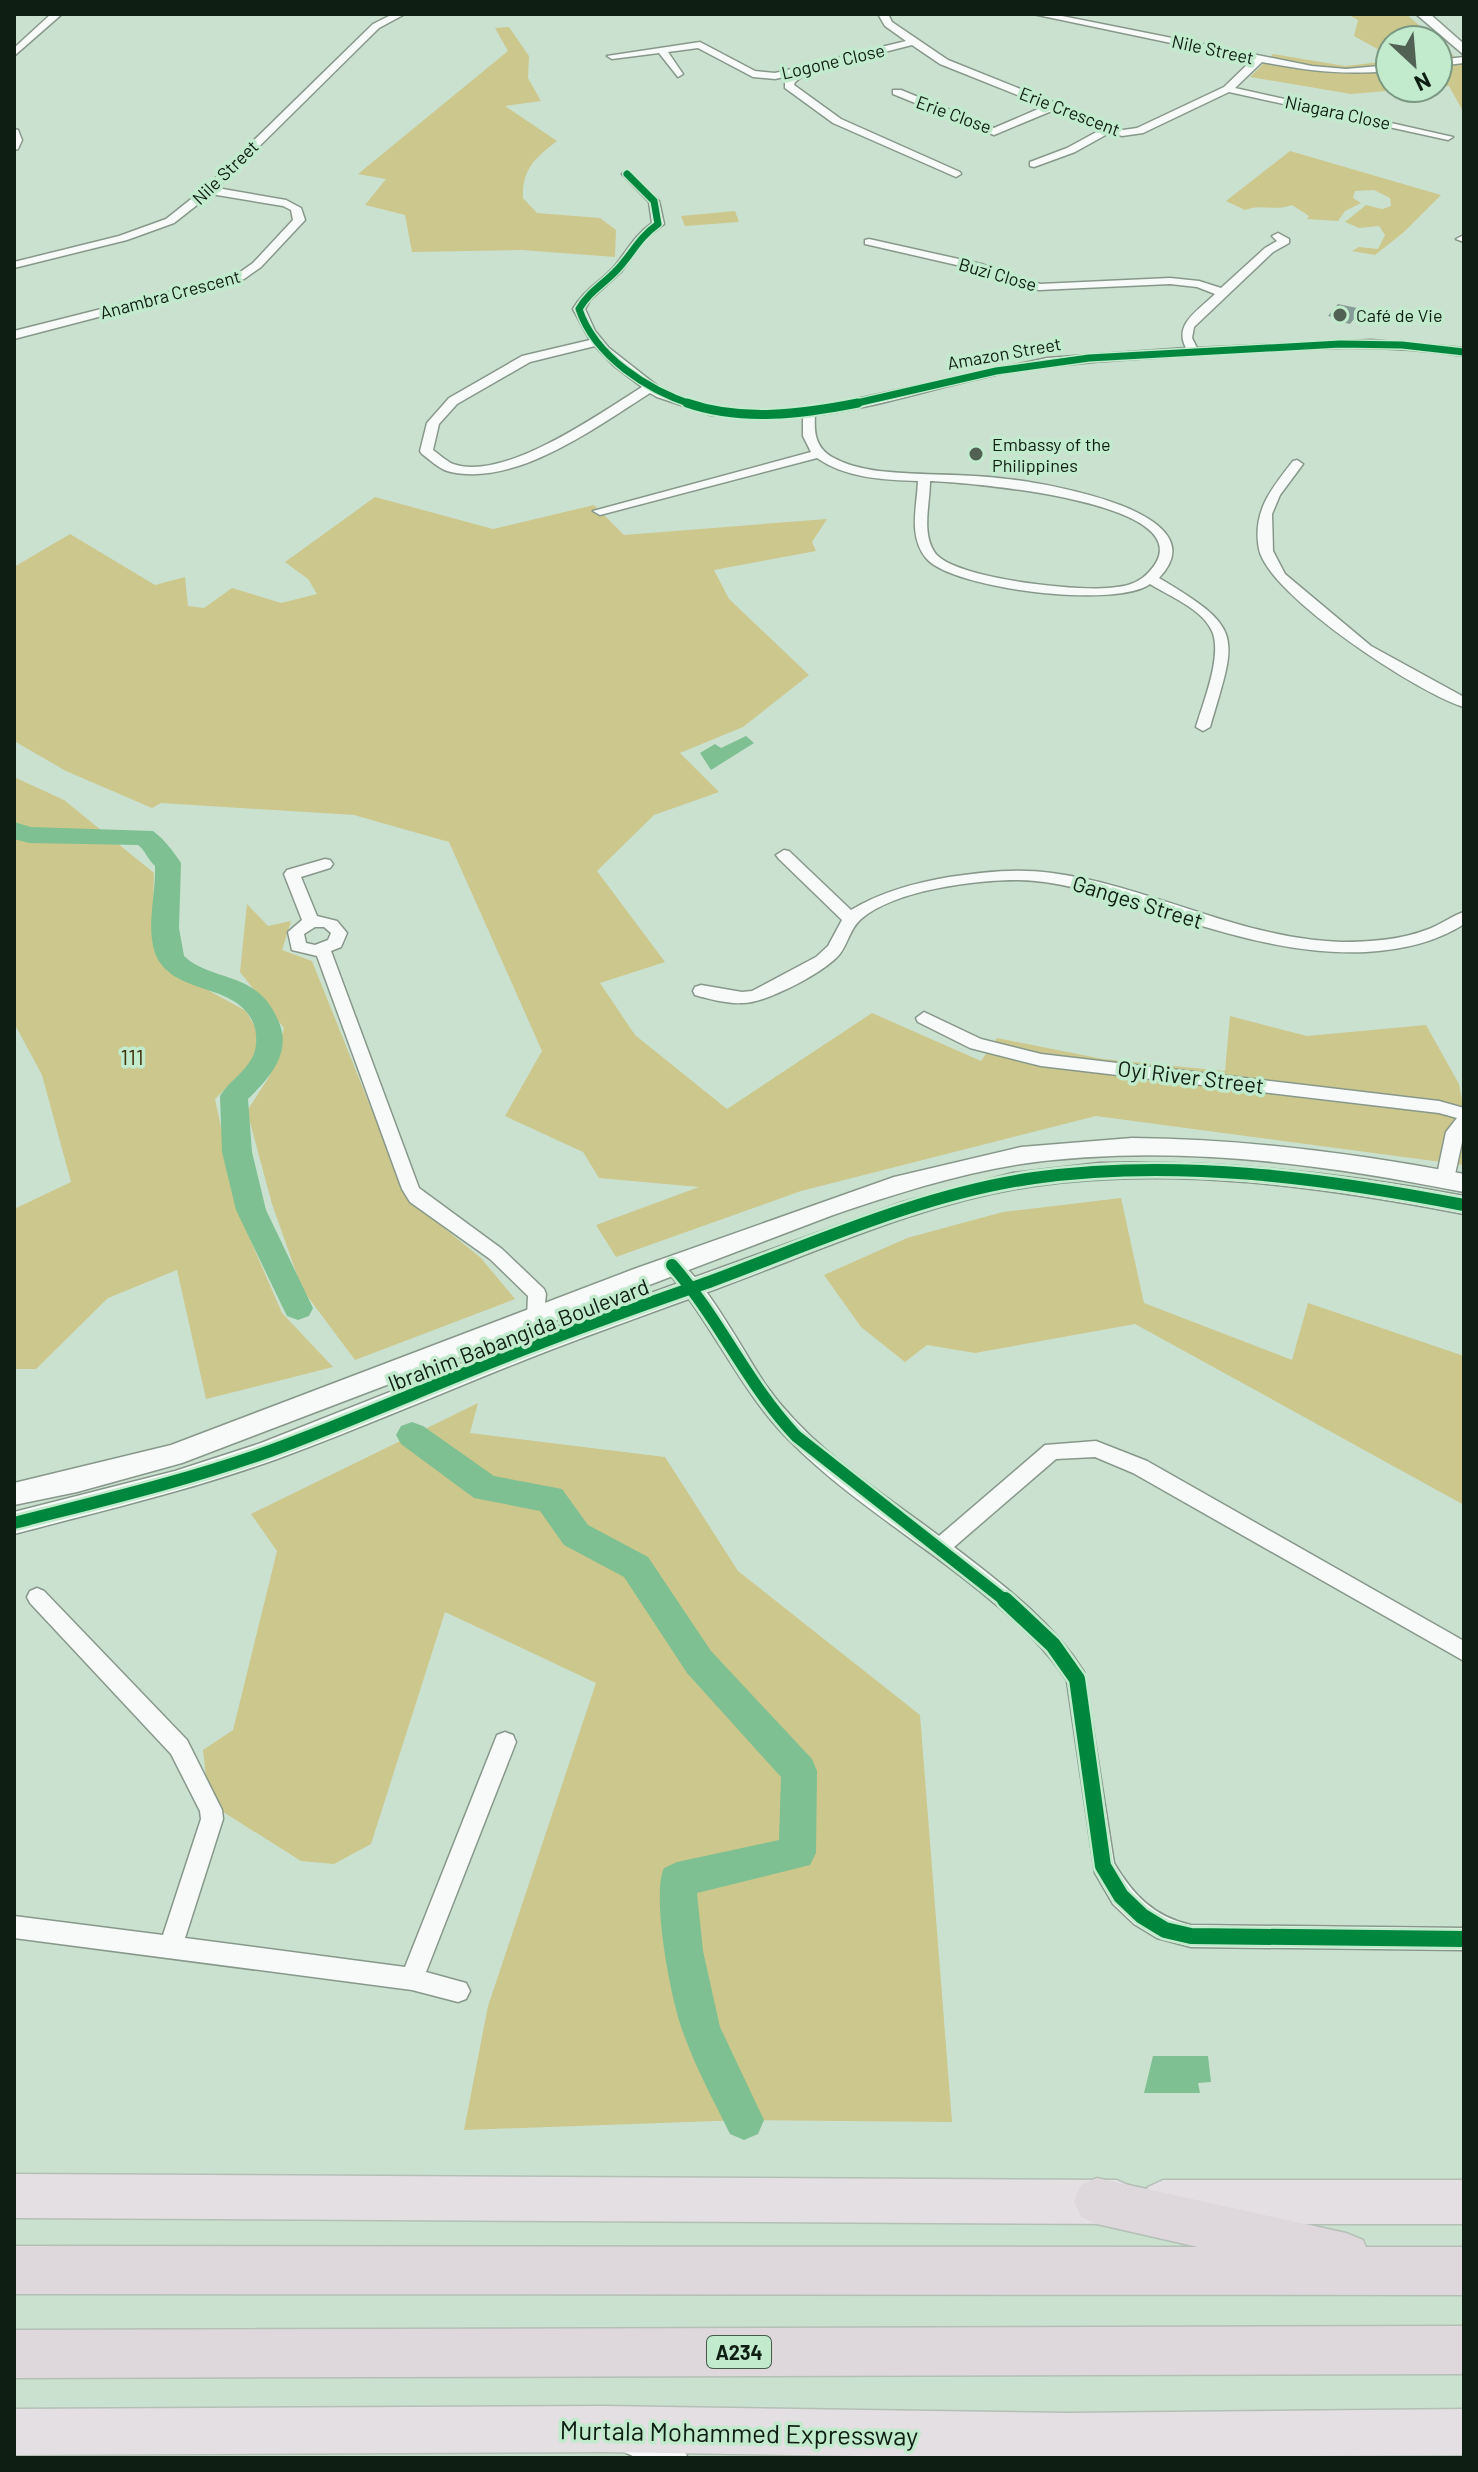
<svg xmlns="http://www.w3.org/2000/svg" width="1478" height="2472" viewBox="0 0 1478 2472" font-family="Barlow,sans-serif">
  <style>
    .green { fill: #ccc78c }
    .water { fill: #7ec092 }
    .lines { fill: none; stroke-linecap: round; stroke-linejoin: round }
    .river { fill: #7ec092; fill-rule: evenodd }
    .building { fill: #869d97 }
    .minor-casing { stroke: #87988b; stroke-width: 3 }
    .tertiary-casing { stroke: #87988b; stroke-width: 3 }
    .trunk-casing { stroke: #b4bfb6; stroke-width: 3 }
    .motorway-casing { stroke: #b4bfb6; stroke-width: 3 }
    .minor { fill: #f7faf8; fill-rule: evenodd }
    .tertiary { fill: #f7faf8; fill-rule: evenodd }
    .trunk { fill: #e3dfe2; fill-rule: evenodd }
    .motorway { fill: #ded8dd; fill-rule: evenodd }
    .cycleway-far3-casing { stroke: #c2eacc; stroke-width: 10 }
    .cycleway-far2-casing { stroke: #c2eacc; stroke-width: 13 }
    .cycleway-far1-casing { stroke: #c2eacc; stroke-width: 17 }
    .cycleway-casing { stroke: #c2eacc; stroke-width: 21 }
    .cycleway-far3 { stroke: #00873e; stroke-width: 7 }
    .cycleway-far2 { stroke: #00873e; stroke-width: 9 }
    .cycleway-far1 { stroke: #00873e; stroke-width: 12 }
    .cycleway { stroke: #00873e; stroke-width: 16 }
    .poi-dot { fill: #516255; stroke: #c2eacc; stroke-width: 3 }
    .labels { text-anchor: middle; dominant-baseline: central; stroke-width: 7; stroke-linejoin: round; paint-order: stroke }
    .far-street-label { font-size: 18px; fill: #0f1e13; stroke: #c2eacc }
    .far-poi-label { font-size: 18px; fill: #0f1e13; stroke: #c2eacc; text-anchor: start }
    .shield { fill: #c2eacc; stroke: #455b4a; stroke-width: 2 }
    .shield-label { font-size: 20px; font-weight: bold; fill: #0f1e13 }
    .street-label { font-size: 22px; fill: #0f1e13; stroke: #c2eacc }
    .park-label { font-size: 22px; fill: #40340a; stroke: #c2eacc }
    .near-street-label { font-size: 26px; fill: #0f1e13; stroke: #c2eacc }
  </style>
  <rect width="100%" height="100%" fill="#cbe1d0"/>
  <g class="green">
    <path d="M1347,14H1406L1436,40H1390V56L1354,36L1358,20Z"/>
    <path d="M509,27L529,56L528,78L541,101L505,106L557,141C535,158 522,169 523,198L537,213L600,218L616,230L615,257L522,250L412,252L405,215L365,205L386,179L358,174L508,51L495,28Z"/>
    <path d="M1438,42L1464,65V113L1449,86L1438,87Z"/>
    <path d="M1273,54L1345,66L1390,61V88H1423L1351,94L1250,77Z"/>
    <path d="M1290,151L1441,195L1404,232L1375,255L1352,251L1359,247L1378,249L1385,235L1379,226L1359,228L1345,222L1366,205L1382,209L1391,206L1390,198L1374,190L1355,191L1353,198L1361,203L1345,211L1338,221L1307,219L1309,216L1292,205C1273,212 1262,203 1245,210L1226,201Z"/>
    <path d="M735,211L739,222L685,226L681,216Z"/>
    <path d="M375,497L493,529L594,505L624,535L827,519L812,542L816,551L714,570L729,599L809,675L743,727L680,753L719,792L654,815L597,871L665,962L600,983L635,1035L727,1109L872,1013L981,1061L997,1038L1103,1059L1225,1071L1230,1016L1307,1036L1426,1025L1459,1084L1464,1111V1165L1096,1116L801,1191L616,1257L596,1225L699,1187L599,1178L583,1152L505,1116L542,1051L449,842L354,815L161,803L152,808L66,771L14,741V567L70,534L155,585L185,577L188,606L204,608L232,588L281,603L317,594L308,579L285,562Z"/>
    <path d="M14,777L64,800L154,873L153,909L162,965L246,1011L261,1037L254,1060L215,1099L240,1216L282,1313L333,1367L206,1399L177,1270L108,1298L36,1369H14V1209L71,1182L42,1075L14,1023Z"/>
    <path d="M247,904L268,926L291,921L282,950L312,961L407,1198L481,1258L515,1299L355,1360L302,1289L272,1204L247,1111L269,1077L284,1028L240,972Z"/>
    <path d="M1121,1198L1144,1303L1292,1360L1308,1303L1464,1356V1505L1135,1324L975,1353L927,1345L905,1362L861,1327L824,1275L907,1238L1003,1212Z"/>
    <path d="M478,1403L470,1433L665,1457L738,1571L920,1715L952,2122L744,2120L464,2130L488,2006L596,1683L445,1612L371,1844L334,1864L301,1861L209,1803L203,1750L233,1730L277,1551L251,1514Z"/>
  </g>
  <g class="water">
    <path d="M746,736L754,743L711,770L700,753L715,744L721,748Z"/>
    <path d="M1153,2056H1208L1211,2082L1198,2083L1200,2093H1144Z"/>
  </g>
  <g class="lines">
    <g class="river">
      <path d="M14,822L31,827L153,831C165,840 173,851 181,863L179,928L184,956C201,972 225,974 245,984C259,991 268,1000 275,1014C295,1048 273,1075 248,1099L252,1152L266,1210L313,1308L309,1316L298,1320L287,1316L283,1308L236,1210L222,1152L220,1096C228,1082 244,1073 252,1058C257,1049 257,1038 255,1028C241,980 172,998 155,953C146,926 156,894 155,866C148,860 145,850 138,845L29,843L14,839Z"/>
      <path d="M412,1422L423,1426L494,1476L562,1489L588,1525L648,1557L711,1651L812,1759L817,1771L816,1853L810,1865L697,1893L703,1951L720,2027L764,2120L758,2134L744,2140L730,2134C714,2101 695,2067 683,2032C671,2001 651,1896 664,1868L677,1862L779,1840L781,1777L687,1673L624,1577L564,1545L540,1511L474,1498L401,1444L396,1435L401,1426Z"/>
    </g>
  </g>
  <path class="building" d="M1338,304L1362,309L1350,324L1334,320L1336,318L1328,316Z"/>
  <g class="lines">
    <defs>
      <g id="minor">
        <path d="M51,14H62L14,56V48Z"/>
        <path d="M393,14H405L379,28L217,188L286,200L301,208L305,220L261,267L244,279L14,339V331L236,275L253,263L293,220L291,210L283,206L211,194L174,223L127,240L14,268V262L119,236L166,219L205,188L373,24Z"/>
        <path d="M878,14H888L892,22L948,60L1123,130L1137,128L1224,87L1252,60L1033,14H1052L1312,66L1346,69L1390,65V71C1341,75 1310,71 1262,62L1235,88L1453,137L1448,140L1229,92L1143,133L1122,136L1111,132L1075,152L1034,167L1030,166V162L1067,148L1102,129L1054,110L994,135L893,94V90H901L994,128L1045,106L940,64L912,45L809,71L795,82L794,85L841,119L960,172L961,174L956,177L833,123L785,88V81L792,75L775,79L753,77L698,48L668,52L683,74L678,77L659,53L612,59L607,56L700,42L755,71L775,73L906,41L885,26Z"/>
        <path d="M1464,57V63L1438,66V60Z"/>
        <path d="M14,129L18,130L22,140L18,149L14,150Z"/>
        <path d="M627,171L659,201L664,224L644,239L621,272L590,300L585,309L595,331L609,348L665,392L713,408L766,412L824,406L1047,358L1186,348C1173,324 1199,310 1215,294L1197,287L1170,284L1039,290L974,269L865,244V240L869,239L981,264L1040,284L1170,278L1199,281L1221,288L1265,248L1277,241L1272,236L1278,233L1289,239V243L1273,252L1194,327L1192,338L1197,348L1371,340L1464,348V356C1375,342 1287,349 1198,355C1133,359 1069,362 1005,373C941,385 879,408 815,415C814,432 815,447 832,457C846,465 863,469 879,471C921,476 964,473 1007,479C1044,483 1222,512 1159,578C1245,629 1237,635 1210,727L1203,731L1196,727C1203,703 1224,652 1211,629C1200,608 1169,596 1150,584C1116,609 951,589 926,558C908,536 917,507 918,481C883,480 846,478 817,458L600,515L593,511L811,452L803,436V416L766,419L711,415L657,397L650,393C596,427 514,489 447,471C438,468 429,459 422,454L420,451L427,423L449,398L522,356L590,340L573,309C583,291 600,282 614,267C628,250 633,237 652,223L649,202L622,174ZM595,346L613,365L642,387C599,414 504,482 453,464C446,461 439,454 433,450L439,424L457,404L530,362ZM930,481C961,482 1215,501 1149,572C1141,581 1129,586 1117,587C1085,593 954,579 935,553C921,533 930,504 930,481Z"/>
        <path d="M1462,236H1464V242L1456,239Z"/>
        <path d="M1297,460L1303,464L1280,495L1272,514L1273,551L1285,574L1371,646L1464,697V707C1419,694 1268,595 1259,549C1252,512 1271,489 1293,461Z"/>
        <path d="M784,850L789,851L851,910C881,892 914,883 949,877C983,872 1017,868 1052,873C1151,886 1240,939 1342,942C1369,942 1400,940 1426,930C1439,926 1451,916 1464,912V924C1435,943 1399,950 1366,952C1292,955 1223,933 1153,911C1108,897 1065,881 1018,880C974,880 895,890 861,919C850,928 848,944 839,955C823,973 766,1003 743,1003C728,1004 709,999 695,995L693,991L695,987L701,985L742,992L752,991L816,957L828,946L842,920L779,859L776,855Z"/>
        <path d="M325,859L330,860L333,864L330,868L301,877L317,916L337,921L347,933L341,947L331,951L419,1188L502,1249L544,1289L546,1294L543,1322H529L527,1317L528,1296L490,1259L410,1202L402,1189L317,956L292,950L288,932L302,920L284,874L287,870ZM315,927H324L331,933L328,940L315,945L306,943L304,934Z"/>
        <path d="M924,1012L981,1039L1041,1054L1439,1101L1464,1108V1133L1454,1179L1445,1186L1436,1179L1446,1132L1457,1118L1439,1113L1041,1066L970,1048L918,1022L916,1018Z"/>
        <path d="M672,1258C699,1267 747,1358 765,1384C810,1448 878,1490 939,1536L1045,1445L1096,1441L1147,1461L1464,1641V1661L1133,1473L1095,1457L1056,1459L954,1547C1002,1584 1052,1621 1084,1672L1114,1863C1133,1895 1154,1917 1191,1925L1464,1928V1950L1191,1947L1157,1938L1134,1924L1113,1904L1095,1873L1067,1681C1046,1648 1017,1622 987,1597C924,1544 850,1501 791,1442C740,1392 713,1323 666,1270L663,1265L666,1260Z"/>
        <path d="M37,1588L44,1591L187,1740L222,1810L223,1819L185,1938L405,1967L497,1735L505,1732L513,1735L516,1742L426,1972L466,1983L470,1991L466,1999L458,2002L412,1990L14,1938V1916L163,1935L201,1819L200,1811L171,1754L30,1603L27,1597L30,1591Z"/>
      </g>
      <g id="tertiary">
        <path d="M1416,14H1430L1464,44V55Z"/>
        <path d="M1132,1138C1245,1139 1354,1153 1464,1174V1192C1318,1163 1170,1143 1021,1164C957,1174 895,1194 833,1215L182,1463L77,1492L14,1505V1483L171,1445L634,1269L894,1177L1021,1147Z"/>
        <path d="M1099,1163C1223,1160 1343,1173 1464,1196V1214C1324,1187 1176,1166 1034,1186C924,1202 819,1251 716,1289C659,1310 602,1330 545,1352C455,1387 367,1426 277,1459C191,1490 102,1511 14,1534V1512L175,1471L261,1443L529,1337L903,1202L1013,1173Z"/>
        <path d="M636,2422C658,2430 678,2436 688,2458H637L624,2452L618,2440L624,2428Z"/>
      </g>
      <g id="trunk">
        <path d="M14,2174L1117,2180L1132,2187L1139,2202L1132,2217L1117,2224L14,2218Z"/>
        <path d="M1163,2180H1464V2224H1163L1148,2217L1141,2202L1148,2187Z"/>
        <path d="M603,2406L1068,2413L1464,2409V2455L981,2458L603,2452L14,2455V2409Z"/>
      </g>
      <g id="motorway">
        <path d="M1097,2178L1346,2233L1363,2240L1366,2247H1464V2295L14,2294V2246L1198,2247L1097,2224L1081,2217L1074,2201L1081,2185Z"/>
        <path d="M1464,2326V2374L14,2378V2330Z"/>
      </g>
    </defs>
    <use href="#minor" class="minor-casing"/>
    <use href="#tertiary" class="tertiary-casing"/>
    <use href="#trunk" class="trunk-casing"/>
    <use href="#motorway" class="motorway-casing"/>
    <use href="#minor" class="minor"/>
    <use href="#tertiary" class="tertiary"/>
    <use href="#trunk" class="trunk"/>
    <use href="#motorway" class="motorway"/>
    <defs>
      <g id="cycleway-far3">
        <path d="M627,174L654,201L658,224C637,239 632,255 615,272C602,285 588,293 579,309C595,357 648,390 693,405"/>
        <path d="M848,405L996,371L1089,358L1340,344L1402,345L1464,352"/>
      </g>
      <path id="cycleway-far2" d="M687,403C742,422 802,414 858,403"/>
      <g id="cycleway-far1">
        <path d="M672,1265C719,1318 747,1384 796,1436L1007,1602"/>
        <path d="M14,1523C100,1501 186,1481 270,1451C360,1418 448,1378 538,1344C594,1322 652,1302 709,1282C814,1243 922,1194 1034,1178C1176,1158 1324,1178 1464,1205"/>
      </g>
      <path id="cycleway" d="M1005,1600L1053,1645L1077,1679L1103,1866L1121,1896L1142,1916L1165,1930L1191,1936L1464,1939"/>
    </defs>
    <use href="#cycleway-far3" class="cycleway-far3-casing"/>
    <use href="#cycleway-far2" class="cycleway-far2-casing"/>
    <use href="#cycleway-far1" class="cycleway-far1-casing"/>
    <use href="#cycleway" class="cycleway-casing"/>
    <use href="#cycleway-far3" class="cycleway-far3"/>
    <use href="#cycleway-far2" class="cycleway-far2"/>
    <use href="#cycleway-far1" class="cycleway-far1"/>
    <use href="#cycleway" class="cycleway"/>
  </g>
  <g class="poi-dot">
    <circle cx="1340" cy="315" r="8"/>
    <circle cx="976" cy="454" r="8"/>
  </g>
  <g class="labels">
    <g class="far-street-label">
      <text transform="translate(1213 49) rotate(12)">Nile Street</text>
      <text transform="translate(833 61) rotate(-13)">Logone Close</text>
      <text transform="translate(1070 111) rotate(21)">Erie Crescent</text>
      <text transform="translate(1338 112) rotate(12)">Niagara Close</text>
      <text transform="translate(954 114) rotate(20)">Erie Close</text>
      <text transform="translate(225 172) rotate(-44)">Nile Street</text>
      <text transform="translate(998 274) rotate(16)">Buzi Close</text>
      <text transform="translate(170 294) rotate(-15)">Anambra Crescent</text>
      <text transform="translate(1004 353) rotate(-10)">Amazon Street</text>
    </g>
    <g class="far-poi-label">
      <text x="1356" y="315">Café de Vie</text>
      <text x="992" y="444">Embassy of the<tspan x="992" dy="21">Philippines</tspan></text>
    </g>
    <rect class="shield" x="707" y="2336" width="64" height="32" rx="6"/>
    <g class="shield-label">
      <text x="739" y="2352">A234</text>
    </g>
    <g class="street-label">
      <text transform="translate(1138 901) rotate(17)">Ganges Street</text>
      <text transform="translate(1191 1076) rotate(7)">Oyi River Street</text>
      <text transform="translate(518 1334) rotate(-21)">Ibrahim Babangida Boulevard</text>
    </g>
    <g class="park-label">
      <text x="132" y="1056">111</text>
    </g>
    <g class="near-street-label">
      <text transform="translate(739 2432) rotate(1)">Murtala Mohammed Expressway</text>
    </g>
  </g>
  <rect width="1478" height="2472" fill="none" stroke="#0f1e13" stroke-width="32"/>
  <g transform="translate(1414 64) rotate(154)"><circle r="38" fill="#c2eacc" stroke="#7a9882" stroke-width="2"/>
  <path d="M0-6L14 30L0 20L-14 30Z" fill="#516255"/>
  <text y="-12" font-size="22" font-weight="bold" text-anchor="middle" fill="#0f1e13">N</text>
  </g>
</svg>
